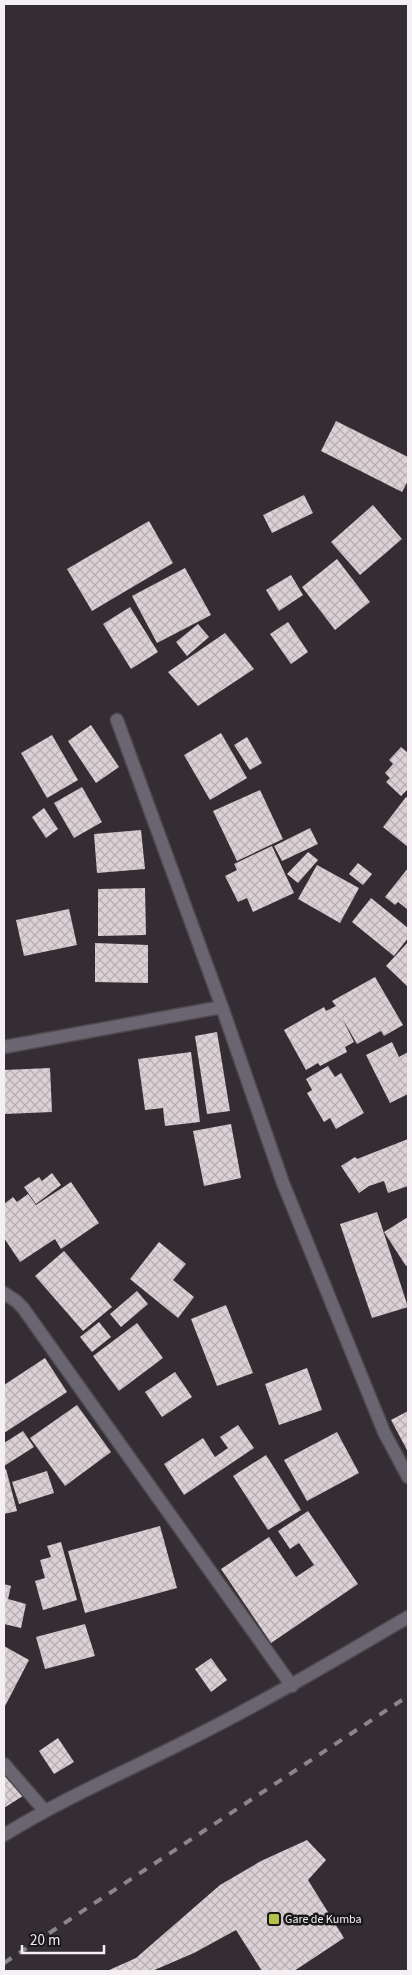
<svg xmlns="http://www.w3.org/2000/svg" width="412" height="1975" viewBox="0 0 412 1975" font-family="'Source Sans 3',sans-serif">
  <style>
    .building { fill: url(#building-cross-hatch) }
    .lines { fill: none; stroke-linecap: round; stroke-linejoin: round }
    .street-casing { stroke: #4f494f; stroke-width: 15 }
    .street { stroke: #696672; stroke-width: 12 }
    .rail { stroke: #8b868b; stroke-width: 4; stroke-dasharray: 9 9; stroke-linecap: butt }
    .poi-dot { fill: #b5c249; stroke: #1a181a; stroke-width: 2 }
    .labels { text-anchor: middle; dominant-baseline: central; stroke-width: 5; stroke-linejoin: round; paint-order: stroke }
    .poi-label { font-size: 12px; fill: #f3eff2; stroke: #1a181a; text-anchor: start }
  </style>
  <defs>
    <pattern id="building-cross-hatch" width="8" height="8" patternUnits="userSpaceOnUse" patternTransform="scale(1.25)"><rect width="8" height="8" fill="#dcd1d5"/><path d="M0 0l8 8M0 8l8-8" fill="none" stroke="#b7afb2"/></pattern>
  </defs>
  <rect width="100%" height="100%" fill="#342e34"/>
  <g class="building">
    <path d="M336,421L408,457V481L402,492L321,451Z"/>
    <path d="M304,495L313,513L272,533L263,515Z"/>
    <path d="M373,505L402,539L360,575L331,542Z"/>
    <path d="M149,521L173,563L92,611L67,569Z"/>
    <path d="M337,559L370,602L335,630L302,587Z"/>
    <path d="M185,568L211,615L157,643L132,596Z"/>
    <path d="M291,575L303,595L279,611L266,590Z"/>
    <path d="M130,607L158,652L131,669L103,624Z"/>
    <path d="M288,622L308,652L291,664L270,634Z"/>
    <path d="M198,624L209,637L187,656L176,642Z"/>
    <path d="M225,633L254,669L198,706L168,672Z"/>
    <path d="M91,725L119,767L96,783L68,741Z"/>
    <path d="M221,733L247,778L210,800L184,755Z"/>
    <path d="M52,735L78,780L47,798L21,753Z"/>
    <path d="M247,737L262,763L250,770L234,745Z"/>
    <path d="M401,747L408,753V789L401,796L386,782L390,778L385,773L393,764L389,760Z"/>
    <path d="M82,787L102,822L74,838L54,803Z"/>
    <path d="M260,790L283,839L237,861L213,811Z"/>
    <path d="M406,797L408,798V847L383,827Z"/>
    <path d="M44,808L58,829L46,838L32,817Z"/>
    <path d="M310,828L318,844L282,861L274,846Z"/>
    <path d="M141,830L145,869L97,873L94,834Z"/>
    <path d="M272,846L294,893L253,912L247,898L238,902L225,876L237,870L234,864Z"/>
    <path d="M308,852L318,860L298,883L287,874Z"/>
    <path d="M358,863L372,874L363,885L349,874Z"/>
    <path d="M317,865L359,888L340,923L298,899Z"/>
    <path d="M408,868V908L407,909L398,902L395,905L385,897Z"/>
    <path d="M145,888L146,935L98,936V889Z"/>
    <path d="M371,898L408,928V938L394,956L352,922Z"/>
    <path d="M69,909L77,945L24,956L16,920Z"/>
    <path d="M408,942V987L386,966Z"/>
    <path d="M95,943L148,945V983L95,982Z"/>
    <path d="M375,977L403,1025L384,1036L381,1031L357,1044L342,1018L354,1042L345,1047L347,1052L320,1066L318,1063L306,1070L284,1030L324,1007L326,1011L336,1006L332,1001Z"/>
    <path d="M217,1032L230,1111L207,1114L195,1036Z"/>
    <path d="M392,1042L399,1057L408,1052V1094L390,1103L366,1055Z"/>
    <path d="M191,1052L200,1122L165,1126L163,1108L145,1110L138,1059Z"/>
    <path d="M328,1066L335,1077L341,1073L364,1113L336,1129L330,1118L324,1122L307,1093L312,1090L306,1079Z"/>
    <path d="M50,1068L52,1112L4,1114V1070Z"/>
    <path d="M231,1124L241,1178L204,1186L193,1131Z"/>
    <path d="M408,1139V1186L388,1193L384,1181L369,1186L359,1193L341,1166L355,1157L357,1159Z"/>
    <path d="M52,1173L61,1185L36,1204L24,1187L39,1177L42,1181Z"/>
    <path d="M71,1182L99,1223L61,1249L55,1239L20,1262L4,1238V1204L13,1197L17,1202L28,1194L36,1205Z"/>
    <path d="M377,1212L408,1307L372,1318L340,1224Z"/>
    <path d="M408,1217V1265L406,1266L384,1232Z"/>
    <path d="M159,1242L186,1264L173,1280L194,1297L178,1318L130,1279Z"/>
    <path d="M64,1251L112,1307L83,1331L35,1276Z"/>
    <path d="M137,1291L148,1304L121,1327L110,1314Z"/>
    <path d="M226,1305L253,1373L217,1386L191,1319Z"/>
    <path d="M99,1322L111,1337L92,1352L80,1337Z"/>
    <path d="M137,1323L163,1358L119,1391L93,1356Z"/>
    <path d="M45,1358L67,1392L4,1433V1385Z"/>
    <path d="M307,1368L322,1410L279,1425L265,1384Z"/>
    <path d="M175,1372L192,1397L162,1417L145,1392Z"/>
    <path d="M77,1405L111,1452L65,1486L30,1438Z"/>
    <path d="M408,1411V1452L391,1420Z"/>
    <path d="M238,1425L254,1448L184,1495L164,1464L203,1438L215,1457L228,1448L220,1437Z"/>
    <path d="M23,1431L34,1447L4,1466V1443Z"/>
    <path d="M337,1432L359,1473L307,1501L284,1460Z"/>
    <path d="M266,1455L301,1510L268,1530L233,1476Z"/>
    <path d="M6,1469L17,1511L4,1514V1470Z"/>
    <path d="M47,1471L54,1493L19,1504L12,1482Z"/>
    <path d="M308,1511L358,1584L271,1643L221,1569L269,1537L296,1577L314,1565L299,1543L290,1549L278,1531Z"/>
    <path d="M160,1526L177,1588L85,1613L68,1551Z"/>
    <path d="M61,1542L77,1600L43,1610L35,1581L45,1578L40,1560L51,1557L47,1546Z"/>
    <path d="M4,1584L11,1586L8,1599L26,1604L21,1628L4,1624Z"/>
    <path d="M85,1624L95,1656L45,1669L36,1637Z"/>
    <path d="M4,1646L29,1660L4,1708Z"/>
    <path d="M211,1658L227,1680L211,1692L195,1669Z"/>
    <path d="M58,1738L74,1762L54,1774L39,1751Z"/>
    <path d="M14,1769L29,1792L4,1808V1775Z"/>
    <path d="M307,1840L326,1860L308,1880L344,1938L294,1971H262L236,1930L194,1953L152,1971H107L136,1958L220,1885L261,1861Z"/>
  </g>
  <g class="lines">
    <defs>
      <g id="street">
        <path d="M117,720L222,1007L283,1183L384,1432L408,1477"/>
        <path d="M4,1047L222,1007"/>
        <path d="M4,1293L16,1301L23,1308L292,1686"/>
        <path d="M4,1764L44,1810"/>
        <path d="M4,1835C62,1799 125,1772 186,1741C262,1703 335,1660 408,1617"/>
      </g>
    </defs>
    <use href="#street" class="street-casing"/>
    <use href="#street" class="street"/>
    <path class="rail" d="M4,1963L408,1696"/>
  </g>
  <rect class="poi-dot" x="268" y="1913" width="12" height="12" rx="2.5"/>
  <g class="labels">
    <g class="poi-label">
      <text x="285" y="1919">Gare de Kumba</text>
    </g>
  </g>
  <rect width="412" height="1975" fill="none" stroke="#f3eff2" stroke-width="10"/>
  <path d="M22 1945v8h82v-8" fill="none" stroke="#f3eff2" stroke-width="2.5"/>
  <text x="30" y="1945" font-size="15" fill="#f3eff2" stroke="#1a181a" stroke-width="4" paint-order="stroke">20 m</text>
</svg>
